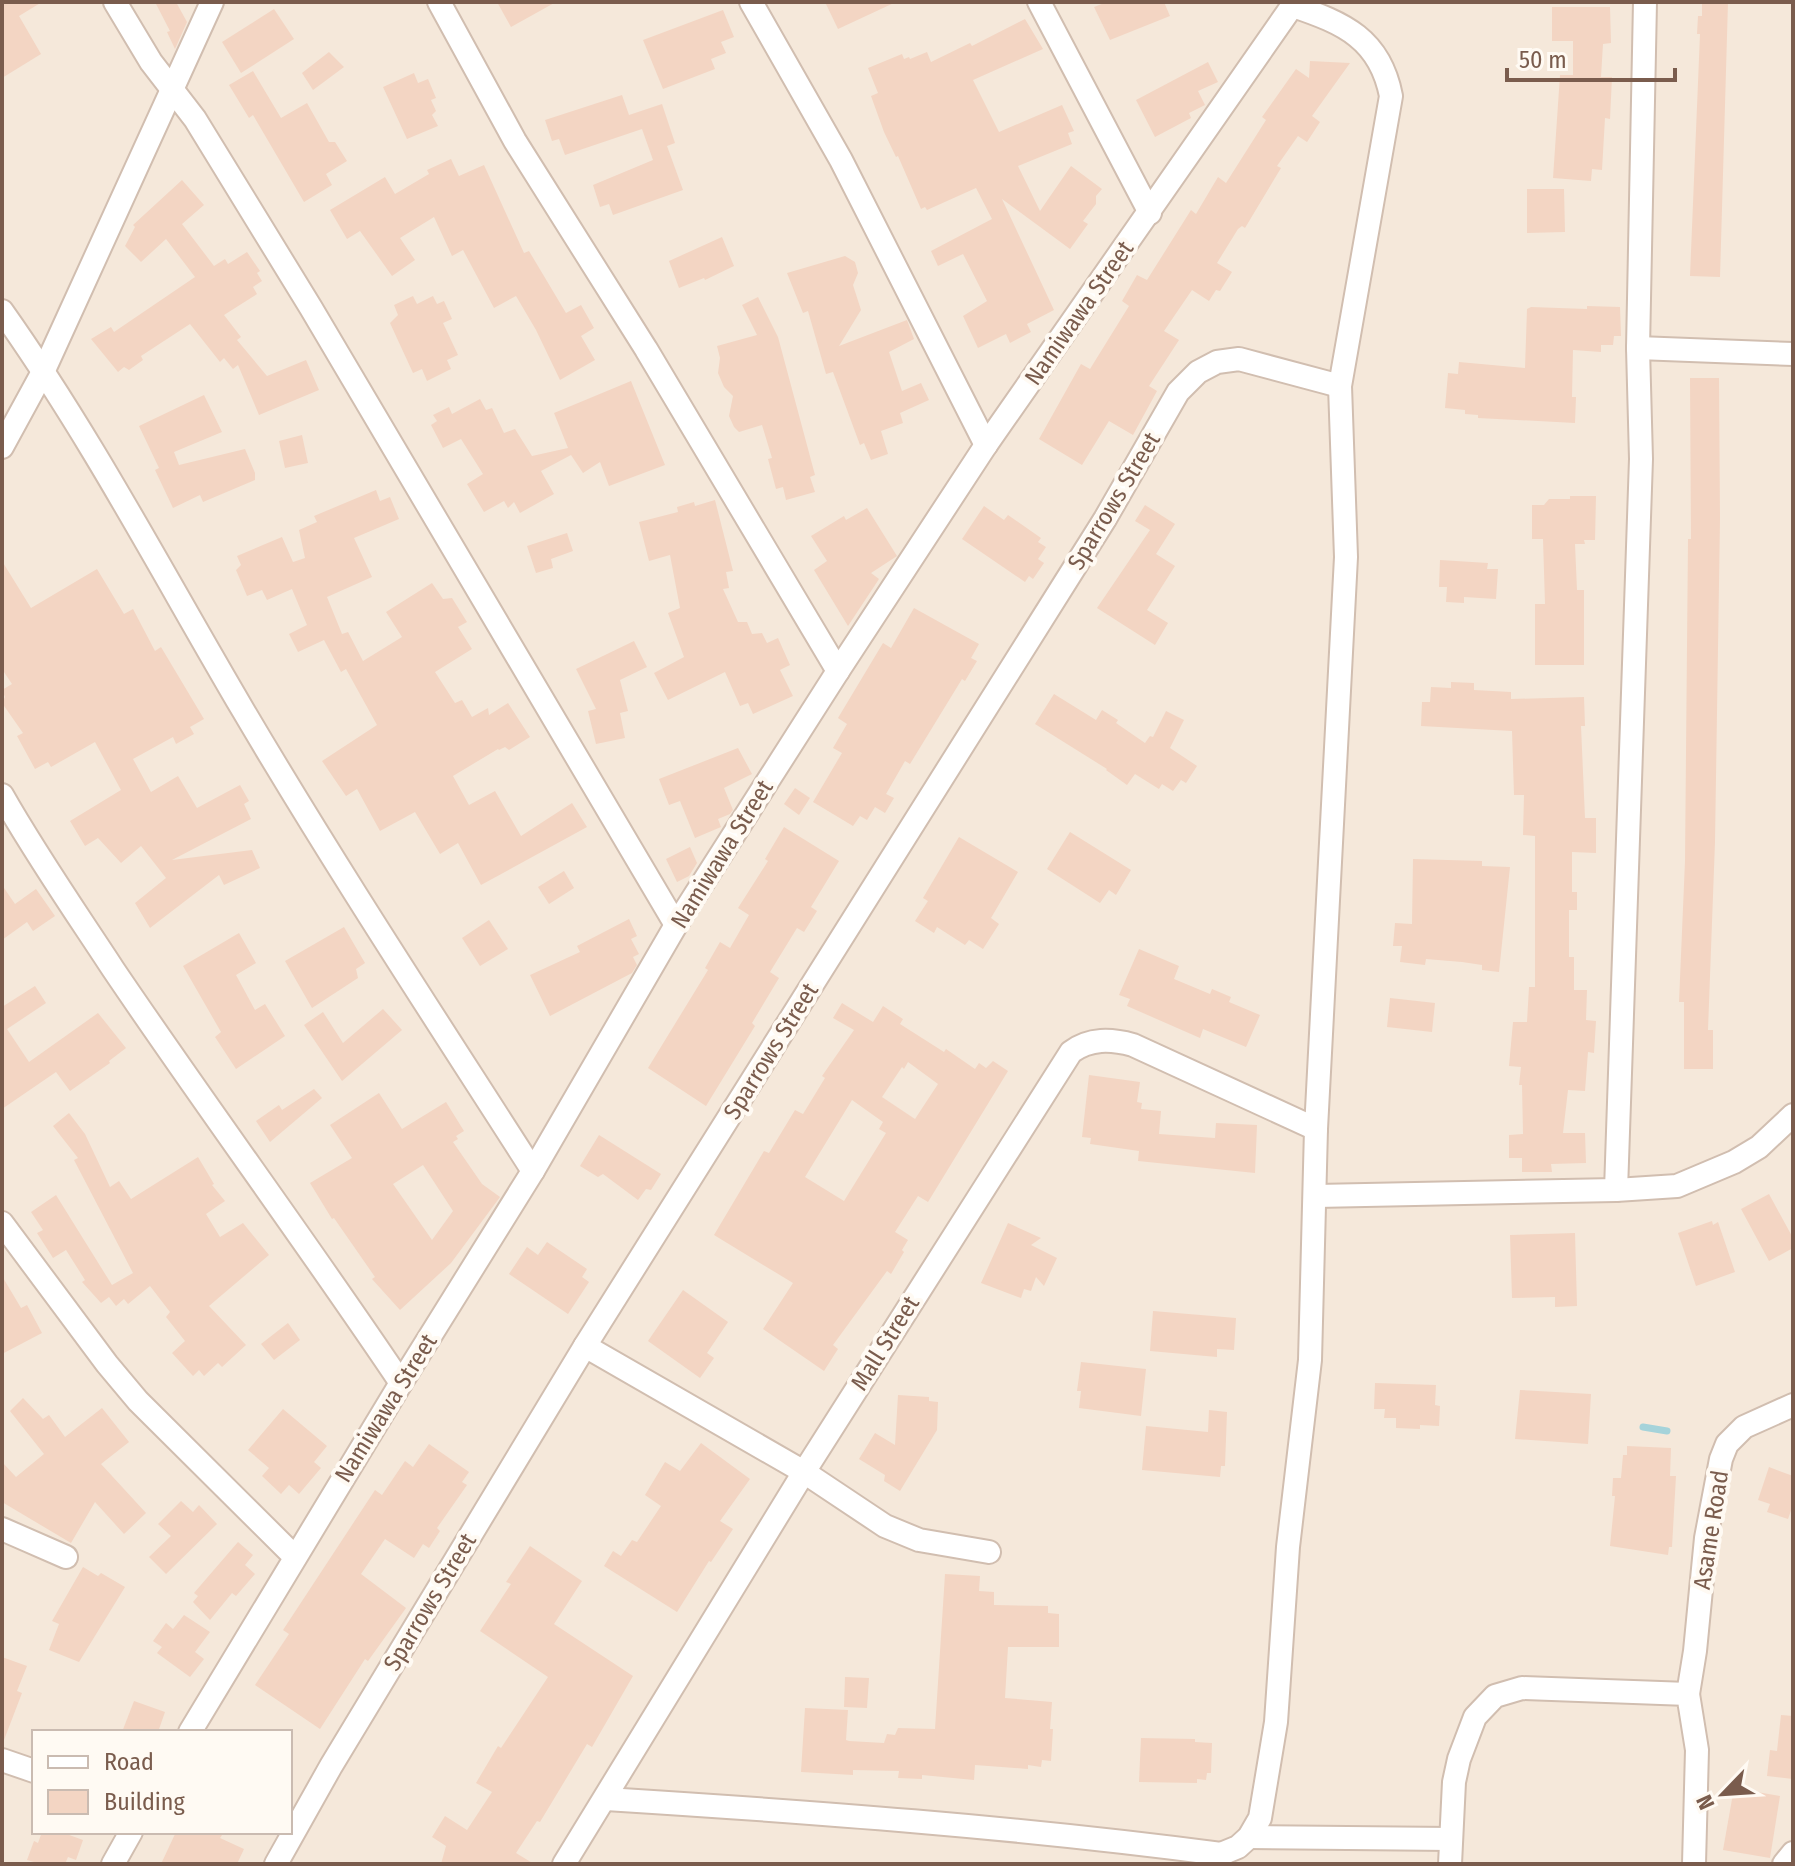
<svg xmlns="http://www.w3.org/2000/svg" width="1795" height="1866" viewBox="0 0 1795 1866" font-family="'Fira Sans Condensed',sans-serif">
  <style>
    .residential { fill: #f5e8da; fill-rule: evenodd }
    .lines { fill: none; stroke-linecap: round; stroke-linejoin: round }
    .stream { stroke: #a5d3da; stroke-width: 7 }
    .building { fill: #f3d5c3; fill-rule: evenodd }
    .street-casing { stroke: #d1beb0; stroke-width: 26 }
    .street { stroke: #fff; stroke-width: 22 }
    .labels { text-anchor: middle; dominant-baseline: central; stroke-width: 8; stroke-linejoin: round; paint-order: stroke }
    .street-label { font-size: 24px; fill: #7a5c4d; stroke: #fffaf3 }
  </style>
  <rect width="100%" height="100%" fill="#fdf6ec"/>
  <path class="residential" d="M2,2H1793V1864H2ZM34,1732H290V1832H34Z"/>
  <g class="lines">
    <path class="stream" d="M1643,1427L1667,1431"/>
  </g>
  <g class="building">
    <path d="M2,2H42L19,16L41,54L2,78Z"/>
    <path d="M155,2H176L187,22L175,49L167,32L170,31Z"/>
    <path d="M497,2H556L511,27Z"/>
    <path d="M825,2H896L838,29Z"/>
    <path d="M1107,2H1164L1170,16L1110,40L1094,7Z"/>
    <path d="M1702,2H1728L1720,277L1690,276L1700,34H1697L1698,16H1702Z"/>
    <path d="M1552,7H1610L1611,43L1603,44L1601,77H1612L1610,119L1605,118L1602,170L1592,169L1591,181L1553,178L1560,75H1573V41H1552Z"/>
    <path d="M274,9L294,39L241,73L222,42Z"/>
    <path d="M723,10L734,37L721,42L726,53L711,59L715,69L663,89L643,40Z"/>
    <path d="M1025,19L1043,49L973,80L999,132L1062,105L1074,131L1068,133L1072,144L1018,166L1040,211L1071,166L1102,189L1096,196V204L1083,221L1088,224L1070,249L1002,199L1054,310L1027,324L1031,332L1010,343L1006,334L978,348L963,316L987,301L963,254L938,266L931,251L992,219L976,188L927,210L925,207L921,209L898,156L896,157L884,132L871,96L878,93L868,68L902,54L904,59L909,57L910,59L927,52L931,62L970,43L972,46Z"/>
    <path d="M329,52L344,67L313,90L302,73Z"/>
    <path d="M1310,61L1350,63L1312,116L1320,122L1307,142L1298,136L1277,166L1281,168L1245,228L1242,226L1238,229L1217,263L1232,272L1220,291L1216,290L1209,301L1192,290L1164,331L1179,340L1149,386L1157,391L1133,435L1109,421L1082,465L1039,439L1081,364L1090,369L1129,306L1122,301L1137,275L1147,280L1191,210L1196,214L1218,177L1226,183L1266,120L1262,117L1296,69L1309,78Z"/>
    <path d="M1208,62L1218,82L1198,91L1205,105L1189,113L1191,118L1155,137L1136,100Z"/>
    <path d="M253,71L281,118L307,103L329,142H335L347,161L326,174L332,185L304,202L253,115L249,118L229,85Z"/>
    <path d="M414,73L418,83L428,79L436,98L431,100L436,111L432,115L438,126L407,139L383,87Z"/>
    <path d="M622,95L629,115L662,104L675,143L667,146L683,190L613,215L609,204L600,207L593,185L653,160L642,129L565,155L559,139L552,141L545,120Z"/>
    <path d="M451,159L459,176L484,165L524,253L529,251L566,313L581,305L594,328L581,336L595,360L560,380L536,330L516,296L494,308L463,250L452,256L434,217L400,238L415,260L392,276L360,231L347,239L330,210L385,177L395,194L429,174L427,170Z"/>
    <path d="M182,180L204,205L182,224L214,266L225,259L228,264L247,252L260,271L257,273L262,281L253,287L257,294L224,315L241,337L237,340L267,376L306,360L319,390L259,415L238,365L233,369L224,358L220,362L190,324L141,356L143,360L129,370L124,367L118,372L91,339L111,327L114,332L195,277L166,239L141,262L125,246L135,227L133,225Z"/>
    <path d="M1527,189H1564L1565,232L1527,233Z"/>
    <path d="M722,237L734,266L705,280L704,278L679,288L669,261Z"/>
    <path d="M845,256L855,262L858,273L853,285L861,310L839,346L907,320L914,339L889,352L902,391L921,383L929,400L900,413L903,423L881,431L888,454L871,460L864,443L860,445L833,372L826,374L808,311L803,313L787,273Z"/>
    <path d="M413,296L417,304L433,296L437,304L444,301L452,319L443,323L458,355L447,360L451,369L427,381L422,369L413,373L390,323L398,315L394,305Z"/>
    <path d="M758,297L778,337L815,475L810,477L815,492L786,500L783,487L776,489L768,459L772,458L762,425L739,432L734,427L729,416L733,396L724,387L718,373L720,358L717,346L757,335L742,305Z"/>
    <path d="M1587,306L1620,307L1621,336H1614L1613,345H1601V352L1573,350L1572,397H1576L1575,423L1478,418V415L1465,414V410L1445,408L1448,373L1458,374L1459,362L1525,368L1527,309L1531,307L1587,309Z"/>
    <path d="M1690,378H1719L1720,519L1715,842L1708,1030H1713V1069H1684V1002H1679L1685,861L1688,539H1691Z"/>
    <path d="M631,381L665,465L609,486L600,462L583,473L571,455L541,471L554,494L520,513L514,502L508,508L504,501L484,512L467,484L483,474L461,439L443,448L431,425L437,421L433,415L449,407L452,414L480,399L486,410L492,408L504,433L515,429L532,456L568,448L554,413Z"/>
    <path d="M204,395L222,432L174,452L179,465L245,449L255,473V480L203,502L200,495L173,508L155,470L159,468L139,426Z"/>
    <path d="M302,435L308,463L285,468L279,441Z"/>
    <path d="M376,490L380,501L390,497L399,519L354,538L372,577L327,597L342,634L348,632L363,661L402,637L386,612L432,583L443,599L452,598L467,622L458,627L472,649L435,672L455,703L462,700L472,717L488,708L489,715L508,703L530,737L509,750L505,747L499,750L498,749L453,776L469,805L495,791L521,836L572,803L587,827L481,885L458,843L440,854L415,812L380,831L357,789L346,796L322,761L377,725L346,669L341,672L324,640L298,652L289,634L307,625L292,589L267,600L262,590L247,596L236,570L241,565L237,556L282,537L293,562L305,558L299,530L317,522L314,516Z"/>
    <path d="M1570,496H1596L1595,540H1584L1585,544H1575L1577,590H1584V665H1535V604H1545L1543,539H1532V505H1544L1549,499H1570Z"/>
    <path d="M715,500L733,571L726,572L729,588L723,589L738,622H747L752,634L762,633L767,643L778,638L790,665L780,670L793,696L753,714L748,703L740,706L725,672L668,700L654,673L684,657L668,613L680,608L670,555L649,561L639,522L678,512L677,507L694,502L695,506Z"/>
    <path d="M1145,505L1175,524L1156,554L1175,566L1147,610L1168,623L1155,645L1097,608L1150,530L1135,521Z"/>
    <path d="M984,506L1004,520L1008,515L1041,538L1038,542L1046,547L1038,559L1044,563L1033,579L1029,576L1025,582L962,539Z"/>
    <path d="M867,508L897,556L871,573L879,579L848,626L814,570L827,561L811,536L844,516L846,520Z"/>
    <path d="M567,533L573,551L551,559L553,568L536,573L527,546Z"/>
    <path d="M1440,560L1488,563L1487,569H1498L1496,599L1464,597V603L1446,602L1447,587H1439Z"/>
    <path d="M2,561L31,608L97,569L124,614L133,609L155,651L161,647L204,719L190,727L194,734L176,744L173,737L133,759L151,792L178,776L197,808L240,785L249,801L244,804L251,819L172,860L252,850L260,868L224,885L219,875L150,928L135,903L166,878L141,846L121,863L98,838L85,846L70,821L121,790L95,742L51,767L48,762L35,769L17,736L23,733L2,703L5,697L2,690L12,684L2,669Z"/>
    <path d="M914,608L979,644L971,658L977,661L965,681L962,679L910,764L905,761L886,794L894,798L885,813L875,807L867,820L860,816L853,826L813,802L842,753L833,748L847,724L838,718L883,643L891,648Z"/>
    <path d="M634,641L647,667L620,680L628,711L620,713L625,738L596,744L588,711L596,709L576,669Z"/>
    <path d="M1451,682L1474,683V690L1511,692V699L1584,697L1585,726H1581L1585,818H1596V853L1572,852V892H1577V910H1569V957H1574V990H1587L1586,1020L1596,1021L1594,1053L1588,1052L1585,1091L1568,1090L1563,1133H1585L1586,1163L1551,1164L1552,1172H1522V1158H1509V1135L1523,1134L1522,1085H1519L1521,1067L1509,1066L1513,1022H1527L1529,987H1535V836L1523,835L1524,795H1514L1512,731L1421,726L1422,702H1430L1431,687L1451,688Z"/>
    <path d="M1054,694L1096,720L1102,710L1118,720L1116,723L1145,743L1150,736L1153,737L1166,711L1184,720L1170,748L1197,766L1186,783L1181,780L1173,791L1162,784L1159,789L1135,774L1127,785L1106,770L1107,769L1035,724Z"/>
    <path d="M738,748L752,774L724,788L733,810L730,814L718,819L721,827L695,838L680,801L669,805L659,779Z"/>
    <path d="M795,788L810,798L799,815L784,804Z"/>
    <path d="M784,827L839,861L811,907L817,911L804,932L797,928L770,972L779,978L752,1023L755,1026L706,1106L648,1068L708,970L705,968L720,942L730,948L749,915L738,908L768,861L765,859Z"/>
    <path d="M1070,832L1131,870L1116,895L1109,890L1100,903L1047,869Z"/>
    <path d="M959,837L1018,872L991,918L999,924L983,949L969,940L965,945L937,927L934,933L915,921L928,901L923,898Z"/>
    <path d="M690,847L697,863L689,876L677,882L666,859Z"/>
    <path d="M1413,859L1482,861V866L1510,867L1499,972L1482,970V965L1462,962L1426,959L1425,965L1400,962L1402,946H1393L1395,923L1412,924Z"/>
    <path d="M564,871L574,888L549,904L538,887Z"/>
    <path d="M2,885L15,904L36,889L55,916L33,931L27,922L2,940Z"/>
    <path d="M629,919L637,936L631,939L639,954L633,957L637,965L632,973L550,1016L530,975L580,952L577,946Z"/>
    <path d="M489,920L508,949L480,966L462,938Z"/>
    <path d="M344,927L365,963L356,969L358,978L312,1008L285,961Z"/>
    <path d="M239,933L256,963L236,975L255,1010L265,1004L285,1036L236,1069L215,1037L221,1032L183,966Z"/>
    <path d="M1139,949L1179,966L1174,979L1210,994L1212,989L1231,997L1229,1002L1260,1015L1246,1047L1203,1029L1200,1038L1127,1006L1130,999L1119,995Z"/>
    <path d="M35,986L46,1003L7,1029L29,1062L98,1013L126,1048L109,1061L110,1063L70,1091L56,1072L2,1109V1007Z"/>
    <path d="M1390,998L1435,1003L1432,1032L1387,1027Z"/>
    <path d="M842,1003L873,1022L883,1006L903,1019L900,1024L944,1052L946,1049L975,1069L979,1063L986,1068L993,1061L1008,1071L928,1202L918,1196L895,1232L908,1240L902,1250L904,1252L891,1274L887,1271L833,1345L838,1349L824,1371L763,1329L793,1283L714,1235L764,1151L769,1153L795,1110L803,1114L825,1078L822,1076L854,1030L833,1018ZM908,1062L938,1084L915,1119L882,1097L902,1067L904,1069ZM852,1100L883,1122L879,1129L886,1133L844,1201L805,1177Z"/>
    <path d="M383,1009L402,1030L342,1081L304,1025L323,1012L343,1043Z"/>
    <path d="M1089,1075L1140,1082L1137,1102L1142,1103L1141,1109L1161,1111L1159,1134L1215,1138L1216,1123L1257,1125L1255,1173L1138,1161L1139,1151L1090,1144L1091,1138L1082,1137Z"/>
    <path d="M314,1089L322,1098L270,1142L256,1121L279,1105L282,1110Z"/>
    <path d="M379,1093L402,1129L446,1102L464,1131L456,1136L458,1139L453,1142L482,1184L500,1197L451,1263L400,1310L372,1279L375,1277L334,1218L332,1219L310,1183L352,1158L330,1125ZM423,1165L453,1211L432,1240L393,1184Z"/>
    <path d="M69,1113L85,1134L110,1187L119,1181L131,1199L198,1157L214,1184L212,1185L225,1201L206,1214L220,1237L243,1223L269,1255L209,1306L246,1345L222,1367L218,1363L204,1376L199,1370L193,1376L172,1353L185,1341L166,1317L170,1312L150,1286L128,1304L124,1299L116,1306L109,1297L101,1303L82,1282L85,1280L66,1250L53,1258L37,1233L43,1230L31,1212L56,1195L112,1285L133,1273L74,1160L78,1158L53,1126Z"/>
    <path d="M599,1135L661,1174L651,1190L646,1189L638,1200L603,1174L598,1177L580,1166Z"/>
    <path d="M1769,1194L1793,1238V1248L1769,1261L1741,1209Z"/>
    <path d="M1712,1221L1713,1225L1718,1222L1735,1272L1696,1286L1678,1233Z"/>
    <path d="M1008,1223L1041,1238L1031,1245L1057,1258L1044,1286L1036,1277L1031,1291L1024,1289L1021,1298L981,1283Z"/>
    <path d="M1575,1233L1577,1306L1555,1307V1297L1512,1298L1510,1235Z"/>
    <path d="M547,1242L587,1269L582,1277L589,1282L568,1314L509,1274L527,1247L538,1255Z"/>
    <path d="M2,1276L21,1308L27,1305L42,1333L2,1354Z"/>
    <path d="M683,1290L728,1322L707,1353L714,1358L700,1378L648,1341Z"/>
    <path d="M1153,1311L1236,1318L1234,1350L1217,1349V1357L1150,1351Z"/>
    <path d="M288,1323L300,1340L274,1360L261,1344Z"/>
    <path d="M1081,1362L1146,1369L1141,1416L1079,1408L1081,1391H1077Z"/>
    <path d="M1375,1383L1436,1385L1435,1405L1440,1406L1439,1426L1420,1425V1429L1396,1428V1418H1384L1385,1409H1374Z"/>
    <path d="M1520,1390L1591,1394L1588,1444L1515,1439Z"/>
    <path d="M898,1395L929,1397V1401L938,1402L937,1430L900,1491L884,1481L885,1475L859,1459L875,1433L895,1445Z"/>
    <path d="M23,1398L43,1419L49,1415L65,1437L102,1408L129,1442L101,1464L146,1513L124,1534L95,1502L71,1543L2,1502V1462L16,1477L44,1454L10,1411Z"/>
    <path d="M283,1409L327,1446L314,1462L321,1468L299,1494L289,1485L281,1494L262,1476L269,1468L248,1450Z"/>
    <path d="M1209,1410L1227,1412L1225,1466H1221L1220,1477L1142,1470L1146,1426L1208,1432Z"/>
    <path d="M701,1443L750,1479L720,1521L733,1529L711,1562L709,1561L677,1612L604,1566L613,1551L621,1556L632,1540L637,1542L661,1506L645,1495L665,1462L680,1471Z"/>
    <path d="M429,1444L469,1472L462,1482L467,1485L437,1528L440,1531L429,1548L423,1544L414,1558L385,1539L361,1574L406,1608L368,1661L365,1659L320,1729L255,1685L289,1634L283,1630L375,1490L382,1495L405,1461L413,1467Z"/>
    <path d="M1627,1446L1671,1448L1670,1476H1676L1672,1547H1669L1668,1555L1610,1546L1615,1496H1612L1613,1478H1621L1623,1455H1627Z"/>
    <path d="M1769,1467L1793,1476V1505L1788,1519L1767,1512L1770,1504L1758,1500Z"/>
    <path d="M181,1501L193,1512L199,1505L217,1524L166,1574L149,1557L171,1536L158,1524Z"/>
    <path d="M238,1542L253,1555L245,1565L255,1574L236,1596L232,1593L210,1620L193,1602L198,1596L194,1593Z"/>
    <path d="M530,1546L582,1581L554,1624L633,1676L592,1747L587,1744L540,1822L537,1821L516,1853L534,1864H441L446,1846L432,1837L445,1816L467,1830L492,1792L476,1783L498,1746L501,1748L548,1677L480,1631L511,1584L506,1582Z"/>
    <path d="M83,1567L98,1576L101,1573L125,1587L79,1662L49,1650L59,1624L52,1621Z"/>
    <path d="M945,1574L980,1576L979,1591L994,1592V1605L1048,1606V1613L1059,1614V1647H1008L1005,1698L1052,1702L1050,1729H1053L1051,1761L1042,1760L1041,1767L1028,1765V1769L975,1765L974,1780L922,1775V1779L898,1778L899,1771L853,1770V1775L801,1772L805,1708L848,1710L846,1740L849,1741L884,1743L887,1734L895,1735L898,1728L935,1729Z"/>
    <path d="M184,1615L210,1632L195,1652L204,1659L190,1677L157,1653L162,1647L153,1641L166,1623L173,1629Z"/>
    <path d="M2,1657L27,1666L17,1691L22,1693L4,1740Z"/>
    <path d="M845,1677L869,1678L867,1708L844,1707Z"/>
    <path d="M134,1701L165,1712L158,1732H122Z"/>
    <path d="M1781,1715L1793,1716V1779L1767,1776L1770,1750L1777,1751Z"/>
    <path d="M1141,1738L1195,1739V1742L1212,1743L1211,1773H1207L1206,1780L1197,1779V1783L1139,1782Z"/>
    <path d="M1734,1788L1780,1796L1770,1858L1723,1850Z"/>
    <path d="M42,1832H61L83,1840L76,1860L68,1857L65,1864H41L27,1860L34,1841L38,1843Z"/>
    <path d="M176,1832H224L220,1838L244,1849L237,1864H161Z"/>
  </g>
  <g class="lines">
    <defs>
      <g id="street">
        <path d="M115,2L151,62L195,119L311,308L676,925"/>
        <path d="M439,2L515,141L646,349L838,671"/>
        <path d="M751,2L841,160L986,445"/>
        <path d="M1039,2L1150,213"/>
        <path d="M2,311C92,438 164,576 243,710C335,866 435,1018 533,1171"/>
        <path d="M1638,348L1793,354"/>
        <path d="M2,447L44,370L212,2"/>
        <path d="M2,795C36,855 75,911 113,969C207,1108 307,1243 401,1383"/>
        <path d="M1616,1190L1641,459L1638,348L1645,2"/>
        <path d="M1316,1196L1616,1190L1677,1186L1734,1162L1759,1147L1793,1115"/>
        <path d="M2,1223L107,1364L138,1401L295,1557"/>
        <path d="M585,1346L804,1472L885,1526L919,1540L989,1552"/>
        <path d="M2,1529L66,1557"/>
        <path d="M1688,1694L1695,1651L1706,1538L1721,1459L1727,1444L1744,1427L1793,1405"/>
        <path d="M190,1732L401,1383L533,1171L676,925L838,671L986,445L1295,2"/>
        <path d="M2,1760L34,1771"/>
        <path d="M606,1799C812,1812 1016,1827 1221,1854L1220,1864"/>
        <path d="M1249,1837L1451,1839"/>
        <path d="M1221,1854L1238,1847L1249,1837L1260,1818L1276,1722L1288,1547L1310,1360L1316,1129L1346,557L1340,386L1391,96C1380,39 1344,23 1293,6"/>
        <path d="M113,1864L131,1832"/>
        <path d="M276,1864L331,1766L585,1346L1105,519L1178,392L1198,372L1217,362L1239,359L1340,386"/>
        <path d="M564,1864L804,1472L1071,1052C1090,1038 1111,1039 1133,1045L1316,1129"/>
        <path d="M1450,1864L1454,1782L1459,1759L1475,1717L1495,1696L1522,1688L1688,1694L1697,1750L1694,1864"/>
        <path d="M1784,1864L1793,1853"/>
      </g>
    </defs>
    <use href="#street" class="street-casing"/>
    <use href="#street" class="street"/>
  </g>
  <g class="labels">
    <g class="street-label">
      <text transform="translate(1079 313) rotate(-55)">Namiwawa Street</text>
      <text transform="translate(1114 501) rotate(-59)">Sparrows Street</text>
      <text transform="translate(722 854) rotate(-58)">Namiwawa Street</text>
      <text transform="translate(771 1051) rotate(-58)">Sparrows Street</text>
      <text transform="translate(885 1343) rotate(-58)">Mall Street</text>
      <text transform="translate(386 1408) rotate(-58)">Namiwawa Street</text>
      <text transform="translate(1711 1530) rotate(-81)">Asame Road</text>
      <text transform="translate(430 1602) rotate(-59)">Sparrows Street</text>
    </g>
  </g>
  <rect width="1795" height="1866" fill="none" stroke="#7a5c4d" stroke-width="8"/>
  <rect x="32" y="1730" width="260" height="104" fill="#fffaf3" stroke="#cabbb1" stroke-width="2"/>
  <rect x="48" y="1756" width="40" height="12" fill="#ffffff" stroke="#cabbb1" stroke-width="2"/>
  <text x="104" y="1770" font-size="24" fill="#7a5c4d">Road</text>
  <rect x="48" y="1790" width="40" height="24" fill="#f3d5c3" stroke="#cabbb1" stroke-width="2"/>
  <text x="104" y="1810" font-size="24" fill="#7a5c4d">Building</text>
  <g transform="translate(1723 1794) rotate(245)" stroke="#fffaf3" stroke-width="6" paint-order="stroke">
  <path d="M0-6L14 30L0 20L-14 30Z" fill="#7a5c4d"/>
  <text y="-12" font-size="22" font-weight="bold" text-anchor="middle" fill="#7a5c4d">N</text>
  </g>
  <path d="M1507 68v12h168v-12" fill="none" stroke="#7a5c4d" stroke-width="4"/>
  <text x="1519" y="68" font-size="24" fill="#7a5c4d" stroke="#fffaf3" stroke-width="6" paint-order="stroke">50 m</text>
</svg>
